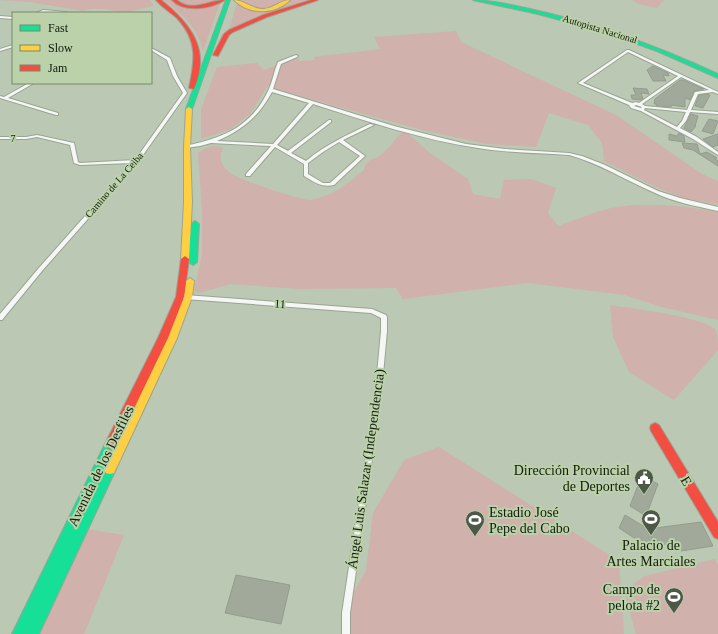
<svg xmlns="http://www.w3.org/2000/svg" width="718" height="634" viewBox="0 0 718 634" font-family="'Times New Roman',serif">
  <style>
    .green { fill: #d0b1ab }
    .building { fill: #a1aa9a; stroke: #939d8d }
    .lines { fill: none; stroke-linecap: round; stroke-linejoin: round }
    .street-casing { stroke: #9aa494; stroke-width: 2 }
    .fast-casing { stroke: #9aa494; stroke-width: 2 }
    .slow-casing { stroke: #9aa494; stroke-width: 2 }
    .jam-casing { stroke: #9aa494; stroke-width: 2 }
    .street { fill: #f5f7f4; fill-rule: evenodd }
    .fast { fill: #16e098; fill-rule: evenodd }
    .slow { fill: #ffcf43; fill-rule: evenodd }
    .jam { fill: #f24e42; fill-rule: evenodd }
    .labels { text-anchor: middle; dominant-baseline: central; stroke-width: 4; stroke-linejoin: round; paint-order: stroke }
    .far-street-label { font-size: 10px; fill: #141c0d; stroke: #bad1aa }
    .street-label { font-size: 12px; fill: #141c0d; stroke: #bad1aa }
    .near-street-label { font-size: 14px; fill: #141c0d; stroke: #bad1aa }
    .near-poi-label { font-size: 14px; fill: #141c0d; stroke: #bad1aa; text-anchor: end }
  </style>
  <rect width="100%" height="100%" fill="#bbc8b3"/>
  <g class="green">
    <path d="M0,0H150L154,6L123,13L106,9H91L83,11L31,2Z"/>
    <path d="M164,0H221L203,51C198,27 183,15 164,0Z"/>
    <path d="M238,0H308L259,15L229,29Z"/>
    <path d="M632,0H664L657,8L639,4Z"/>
    <path d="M456,31L461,42L616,115L702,174L718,181V204L686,199L658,188L604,161L602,143L588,125L549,113L536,147L487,144L422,130L267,87L250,114L231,129L201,139V109L217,67L257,63L264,70L297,58L300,61L315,60L314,57L380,49L374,37Z"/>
    <path d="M404,130L430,153L468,179L473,194L500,199L504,180L531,179L556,188L548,213L558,226C576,220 600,209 617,207C651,202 684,206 718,212V320L658,306L625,295L528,283L403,299L396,288L301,289L231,284L198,293L194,290L202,255V209L198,153C206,147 214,144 223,148C218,157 221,166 229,172C236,179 303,201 311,200C335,195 347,184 364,170C367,156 375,161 382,154C390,147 396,138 404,130Z"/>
    <path d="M610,305C633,309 700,316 715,329C718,333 718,344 718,350L674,400L629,372L613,337Z"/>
    <path d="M439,447L619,561L624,634H349L352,596L366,570L373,513L404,460Z"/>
    <path d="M87,529L124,535L84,634H39Z"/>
    <path d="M715,559L718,565V634H636L625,594L632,585L645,576Z"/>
  </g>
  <g class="building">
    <path d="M653,66L668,73L669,76L663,75L666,81H653L647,70Z"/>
    <path d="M680,80H683L704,89L694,91L690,100L685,98V107L672,105L671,107L656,106L657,104H654L655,99Z"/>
    <path d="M633,88L647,89L649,94L641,93L643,99L641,100L632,99L631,95H636Z"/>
    <path d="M707,94L710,95L703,108L695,106L699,95Z"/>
    <path d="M691,114L698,116L695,126H696L691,132L684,128Z"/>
    <path d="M709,119L718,121L713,134L702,131Z"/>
    <path d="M679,133L684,136L685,142L669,140V134L677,136Z"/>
    <path d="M718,134V145L713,147L703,139Z"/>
    <path d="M682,143L697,144L700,154L707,152L717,158L715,159L718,161V166L693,150L684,148Z"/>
    <path d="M642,475L658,484L646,516L630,506Z"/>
    <path d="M625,515L648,529L701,522L713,546L681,551L677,543L648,547L619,528Z"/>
    <path d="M236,575L290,585L281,624L225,613Z"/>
  </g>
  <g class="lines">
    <defs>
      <g id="street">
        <path d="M43,10L66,12L68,13L43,12L36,13Z"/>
        <path d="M0,16L13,17V19L0,18Z"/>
        <path d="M13,45V47L0,51V49Z"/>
        <path d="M151,48L170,58L177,76L187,93L138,162L42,271L2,320H0V314L38,269L132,163L80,165L74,163L70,145L37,137L26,139H0V137H26L37,135L74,143L78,162L80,163L135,160L183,93L173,76L167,60L151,50Z"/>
        <path d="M627,50H629L718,92V94L713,92L698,94L691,110L718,112V114L690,112L686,121L680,128L697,137L718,152V155L693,139L641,111L631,108L629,105L578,83ZM628,52L678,76L639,103L636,102L632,103L583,83ZM681,77L709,90L695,92L687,110L645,106L642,104ZM636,105L642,107L641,108L634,106ZM645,108L686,112L682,121L677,127L644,110Z"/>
        <path d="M296,55L298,56L297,57L281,64L273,89L394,126L466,144L505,149L569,153L582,156L605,165L658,191L680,198L718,207V211C696,206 673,202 653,192C625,180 599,163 569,155C539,153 508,153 478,148C423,140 366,121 313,104L277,145L288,151L329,120H331V122L291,153L306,161C325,145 347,135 370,124L374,125L343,140L365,156L334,185C322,188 314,182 304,176V164L275,147L250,176H246V174L271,146L211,143L200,146L185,148V146C223,138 252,127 269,89C273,80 274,71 278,62ZM272,92L309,103L273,144L217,141C243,130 259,116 272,92ZM339,142L360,156L330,183H323L308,174V163L323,152Z"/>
        <path d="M29,83H34L8,98L58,113V115H56L0,98V96L4,97Z"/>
        <path d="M183,295H185L372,309L386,315L387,317V331L381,396L350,613V634H342V613L375,396L381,331V318L371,313L185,299H183L182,297Z"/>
      </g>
      <g id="fast">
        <path d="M226,0H230L192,109L187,110L186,109Z"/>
        <path d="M473,0C492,0 511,5 530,9C595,23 657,46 718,74V78L657,51L598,30L538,14Z"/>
        <path d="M195,221L199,224L197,262L193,265L189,262L191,224Z"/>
        <path d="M111,439L115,440L116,444L106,465L110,464L114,465L116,469L39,634H12L107,440Z"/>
      </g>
      <g id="slow">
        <path d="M234,0C244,0 251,9 264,9C274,8 281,0 290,0C275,15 249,15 234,0Z"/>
        <path d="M189,107L192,109L190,147L192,202L189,259L185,262L181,259L184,202V147L186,109Z"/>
        <path d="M190,278L194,281L192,297L177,338L114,473L110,474L106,473L104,469L106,465L167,338L184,297L186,281Z"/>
      </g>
      <g id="jam">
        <path d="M156,0H161C191,24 211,50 194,89L189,88C195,60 198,41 177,18C170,12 162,7 156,0Z"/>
        <path d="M172,0H177C191,13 209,0 225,0C211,9 184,13 172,0Z"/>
        <path d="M311,0H318L267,17L233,32L229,35L218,56L213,55L224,34L229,30L263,15Z"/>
        <path d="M185,256L189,259L184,297L168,338L115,448L111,449L107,448L106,444L107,440L158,338L176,297L181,259Z"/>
        <path d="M655,423L659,425L718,522V539L714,537L651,431L650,428L651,425Z"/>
      </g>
    </defs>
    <use href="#street" class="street-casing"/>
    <use href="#fast" class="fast-casing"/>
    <use href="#slow" class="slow-casing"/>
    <use href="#jam" class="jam-casing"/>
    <use href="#street" class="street"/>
    <use href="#fast" class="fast"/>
    <use href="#slow" class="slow"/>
    <use href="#jam" class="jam"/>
  </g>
  <defs>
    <symbol id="civic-pin" viewBox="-11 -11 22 30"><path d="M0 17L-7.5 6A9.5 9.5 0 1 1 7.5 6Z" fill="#4e5847" stroke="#bad1aa"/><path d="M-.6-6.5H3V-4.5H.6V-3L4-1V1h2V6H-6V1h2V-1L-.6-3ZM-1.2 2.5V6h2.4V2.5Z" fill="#fff"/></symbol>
    <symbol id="stadium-pin" viewBox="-11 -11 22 30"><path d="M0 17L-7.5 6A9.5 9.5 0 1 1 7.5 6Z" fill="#4e5847" stroke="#bad1aa"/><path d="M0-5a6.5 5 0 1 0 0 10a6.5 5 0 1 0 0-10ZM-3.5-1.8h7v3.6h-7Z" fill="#fff"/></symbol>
  </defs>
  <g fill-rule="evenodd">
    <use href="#civic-pin" x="633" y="467" width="22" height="30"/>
    <use href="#stadium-pin" x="640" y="508" width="22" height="30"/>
    <use href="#stadium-pin" x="464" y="509" width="22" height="30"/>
    <use href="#stadium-pin" x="663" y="586" width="22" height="30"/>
  </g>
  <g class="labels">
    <g class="far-street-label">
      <text transform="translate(600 29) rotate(17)">Autopista Nacional</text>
      <text x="13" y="138">7</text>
      <text transform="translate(114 185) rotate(-49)">Camino de La Ceiba</text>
    </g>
    <g class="street-label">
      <text transform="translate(280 304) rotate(4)">11</text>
    </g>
    <g class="near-street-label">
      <text transform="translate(101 466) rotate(-64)">Avenida de los Desfiles</text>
      <text transform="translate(366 469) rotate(-82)">Ángel Luis Salazar (Independencia)</text>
      <text transform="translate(686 481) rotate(59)">E</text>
    </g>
    <g class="near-poi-label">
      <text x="630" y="470">Dirección Provincial<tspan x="630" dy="16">de Deportes</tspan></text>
      <text x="489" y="512" text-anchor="start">Estadio José<tspan x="489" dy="16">Pepe del Cabo</tspan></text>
      <text x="651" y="545" text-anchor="middle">Palacio de<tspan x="651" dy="16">Artes Marciales</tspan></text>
      <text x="660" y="589">Campo de<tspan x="660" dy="16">pelota #2</tspan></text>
    </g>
  </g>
  <rect x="12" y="12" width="140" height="72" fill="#bad1aa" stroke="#78896b"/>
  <rect x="20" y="25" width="20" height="6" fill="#16e098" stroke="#78896b"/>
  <text x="48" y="32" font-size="12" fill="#141c0d">Fast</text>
  <rect x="20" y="45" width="20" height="6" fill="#ffcf43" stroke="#78896b"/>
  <text x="48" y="52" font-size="12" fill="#141c0d">Slow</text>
  <rect x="20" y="65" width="20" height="6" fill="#f24e42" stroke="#78896b"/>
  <text x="48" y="72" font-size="12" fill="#141c0d">Jam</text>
</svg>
